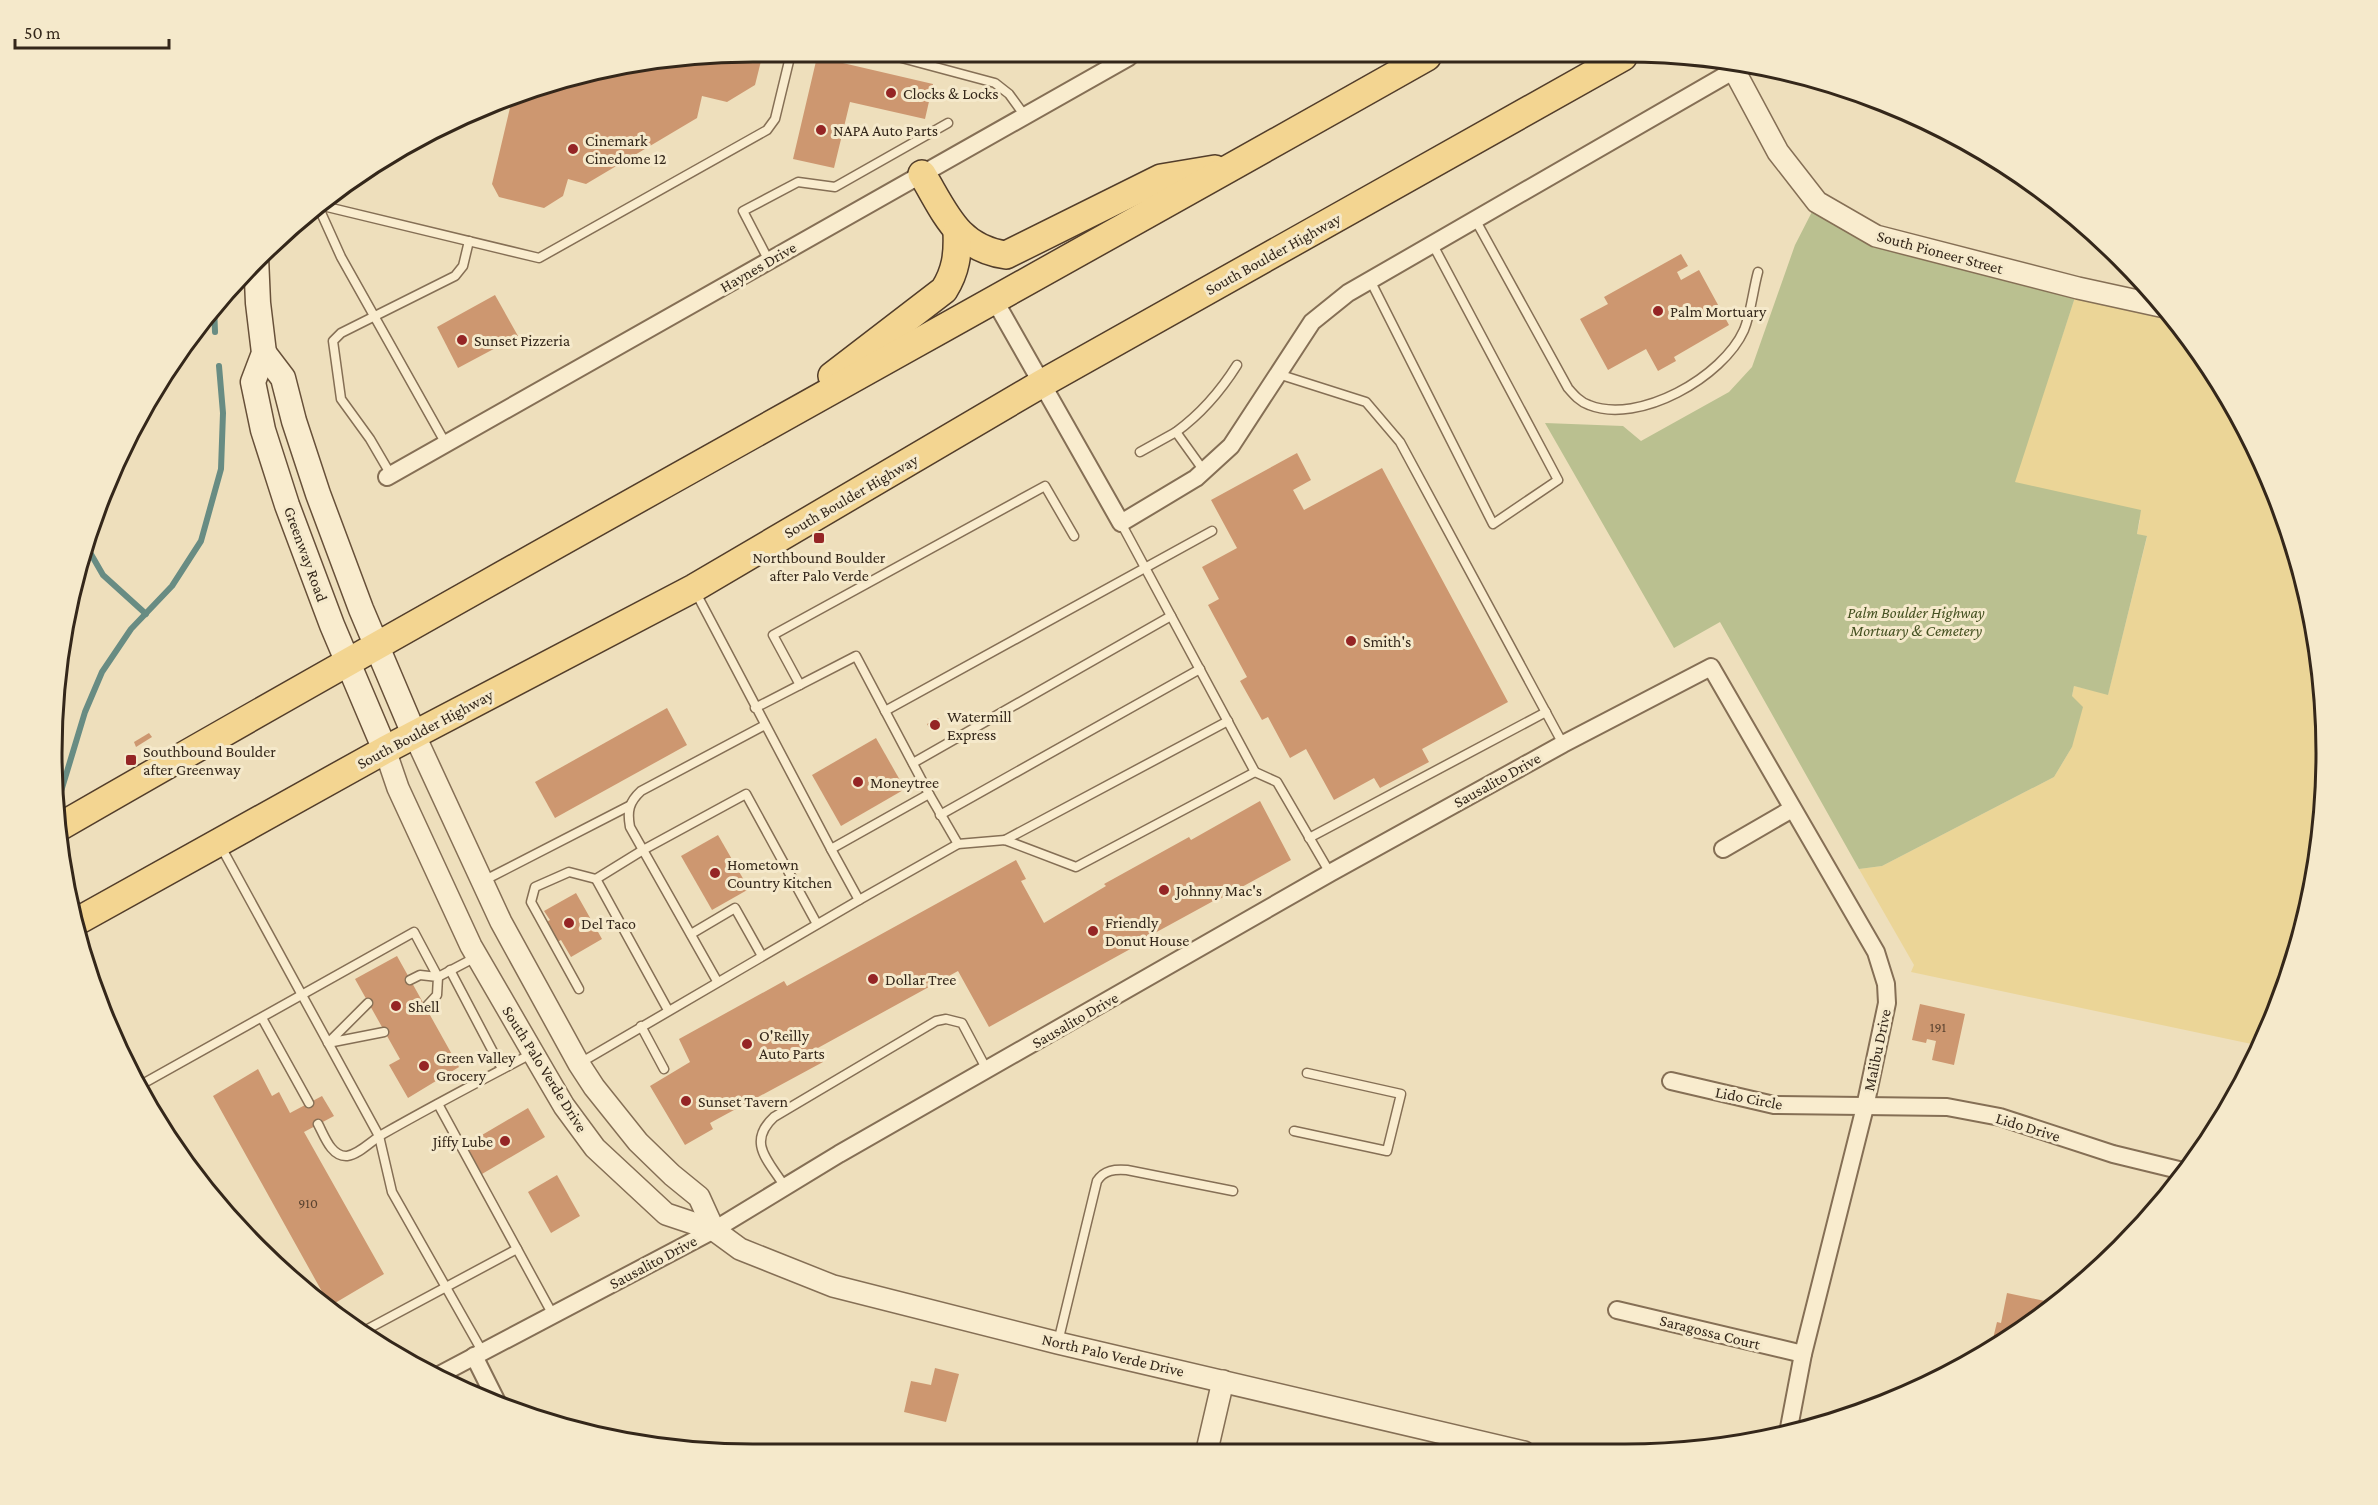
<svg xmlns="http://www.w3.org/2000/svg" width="2378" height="1505" viewBox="0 0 2378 1505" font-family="'Crimson Pro',serif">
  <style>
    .sand { fill: #ebd597 }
    .cemetery { fill: #bac090 }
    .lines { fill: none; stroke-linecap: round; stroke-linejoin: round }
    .stream { stroke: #688c83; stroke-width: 6 }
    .building { fill: #cd9770 }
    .service-casing { stroke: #856f55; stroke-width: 11 }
    .minor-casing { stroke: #856f55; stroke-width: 20 }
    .tertiary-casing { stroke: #856f55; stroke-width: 24 }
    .secondary-casing { stroke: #675039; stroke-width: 27 }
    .primary-casing { stroke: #523d2a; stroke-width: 30 }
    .service { stroke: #f9ecce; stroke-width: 8 }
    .minor { stroke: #f9ecce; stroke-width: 16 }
    .tertiary { stroke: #f9ecce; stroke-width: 21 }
    .secondary { stroke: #f9ecce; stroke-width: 24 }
    .primary { stroke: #f3d591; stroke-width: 27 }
    .poi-dot { fill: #952525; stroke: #f5e9cb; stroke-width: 2 }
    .labels { text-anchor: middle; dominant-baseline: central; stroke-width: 6; stroke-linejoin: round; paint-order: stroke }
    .number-label { font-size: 14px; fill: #5a4330 }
    .poi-label { font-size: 16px; fill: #34271a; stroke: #f5e9cb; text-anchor: start }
    .street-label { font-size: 16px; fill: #34271a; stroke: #f5e9cb }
    .park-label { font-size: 16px; font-style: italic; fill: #455121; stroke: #f5e9cb }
    .rim { fill: none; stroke: #34271a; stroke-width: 3 }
  </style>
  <rect width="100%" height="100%" fill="#eedfbc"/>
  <path class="sand" d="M2078,288L2165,307L2233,402L2290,527L2321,661L2325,799L2303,934L2261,1046L1911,972L1914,965L1859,869L1882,866L2054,777L2072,747V696L2074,686L2108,694L2147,537L2137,534L2140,520L2014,482Z"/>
  <path class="cemetery" d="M1817,202L1876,236L2078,288L2015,482L2141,510L2137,534L2147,536L2108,695L2074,686L2072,696L2083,707L2072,747L2054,777L1882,866L1859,869L1720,622L1674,648L1545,423L1623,426L1641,441L1729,392L1752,367L1795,245Z"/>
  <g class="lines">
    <g class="stream">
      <path d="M214,305L215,332"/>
      <path d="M84,542L103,575L146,614"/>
      <path d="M59,798L85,712L102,672L131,629L172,586L201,541L221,469L223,413L219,366"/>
    </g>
  </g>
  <g class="building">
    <path d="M661,57H762L755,85L727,102L702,96L697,118L586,184L568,179L563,196L544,208L499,197L492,184L513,95L527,88Z"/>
    <path d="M817,57L933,84L925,119L850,102L834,168L793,159Z"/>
    <path d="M1681,254L1688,266L1677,272L1681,280L1699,270L1729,325L1674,357L1676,361L1658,371L1646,349L1608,370L1580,319L1608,304L1604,297Z"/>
    <path d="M495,295L518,336L458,368L437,327Z"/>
    <path d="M1297,453L1311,480L1293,490L1304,510L1382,468L1508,702L1422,749L1429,762L1380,788L1374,778L1334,800L1306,749L1290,758L1268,717L1262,720L1240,681L1247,677L1208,605L1219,599L1202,567L1237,548L1211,500Z"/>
    <path d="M667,708L687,745L555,818L535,782Z"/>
    <path d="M938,718L942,725L931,731L927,724Z"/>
    <path d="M149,733L152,737L136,747L134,742Z"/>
    <path d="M876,738L905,789L841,826L812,775Z"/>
    <path d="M1260,801L1291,860L1218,900L1217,899L1142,940L1143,942L989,1027L958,971L816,1049L823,1062L710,1123L713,1129L685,1145L650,1086L690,1062L679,1039L784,981L787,986L1016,860L1026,879L1021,881L1044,923L1106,886L1104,884L1189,837L1191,840Z"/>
    <path d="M718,835L749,889L712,910L681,856Z"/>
    <path d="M576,893L602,939L571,957L561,940L551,945L540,926L550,920L544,911Z"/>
    <path d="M397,956L459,1067L408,1098L389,1065L400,1059L355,979Z"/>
    <path d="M1920,1004L1965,1014L1954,1065L1932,1060L1936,1041L1927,1039L1926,1043L1912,1040Z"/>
    <path d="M258,1069L272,1096L279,1092L290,1113L322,1096L334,1116L304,1132L384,1274L330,1306L213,1096Z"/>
    <path d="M528,1108L545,1137L482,1174L465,1145Z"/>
    <path d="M557,1175L580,1216L551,1233L528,1192Z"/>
    <path d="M2007,1293L2045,1301L2043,1308L2051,1310L1991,1347L1997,1322L2001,1323Z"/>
    <path d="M935,1368L959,1374L946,1422L904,1412L911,1381L931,1385Z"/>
  </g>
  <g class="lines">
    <defs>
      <g id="service">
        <path d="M898,57L995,83L1009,94L1025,116"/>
        <path d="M319,205L539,258L767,130L775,119L790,57"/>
        <path d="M318,206L341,257L446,444"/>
        <path d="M1476,221L1568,388C1574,395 1580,402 1589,405C1639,425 1723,377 1744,330C1751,313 1753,290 1758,272"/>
        <path d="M769,261L743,211L798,182L835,187L948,123"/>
        <path d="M1370,280L1493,524L1558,480L1433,245"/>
        <path d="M1278,374L1366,402L1400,442L1563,744"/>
        <path d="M1176,432C1202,413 1220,392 1237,365"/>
        <path d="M1140,452L1176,432L1204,471"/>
        <path d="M391,475L370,439L341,399L333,341L341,333L455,276L463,266L469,241"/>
        <path d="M1121,523L1255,772L1277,782L1330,873"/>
        <path d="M695,591L831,849L929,794L856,656L755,708"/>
        <path d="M800,685L773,635L1045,486L1074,536"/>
        <path d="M885,711L1212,531"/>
        <path d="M913,763L1171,616"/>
        <path d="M929,794L958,844"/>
        <path d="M940,815L1200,669"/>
        <path d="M1309,838L1546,712"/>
        <path d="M1005,840L1228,721"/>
        <path d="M220,845L379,1136L392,1192L482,1351"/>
        <path d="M831,849L859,900L958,844L1005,840L1076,867L1255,772"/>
        <path d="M483,881L629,806"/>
        <path d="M691,934L735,908L762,956"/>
        <path d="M450,970L502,1069"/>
        <path d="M410,980L420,975L438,977L437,995L425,1008"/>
        <path d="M717,981L630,827C627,811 629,802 641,791L765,725"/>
        <path d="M579,989L531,902L535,887L569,872L596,879"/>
        <path d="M368,1003L328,1043L384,1032"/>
        <path d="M668,1010L596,879L643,850L746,794L817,924"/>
        <path d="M262,1018L309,1103"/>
        <path d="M641,1026L664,1069"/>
        <path d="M580,1063L859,900"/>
        <path d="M137,1087L414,932L438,977L476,957"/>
        <path d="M438,1104L517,1249"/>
        <path d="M318,1124C324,1135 331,1157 347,1156C360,1154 372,1140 383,1134C432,1106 482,1080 533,1053"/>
        <path d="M1294,1131L1387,1151L1401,1094L1307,1073"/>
        <path d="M785,1187C769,1161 746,1143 774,1117L936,1021L946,1019L962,1023L987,1070"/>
        <path d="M364,1331L517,1249L553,1315"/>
        <path d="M1058,1342L1097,1181C1104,1170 1115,1169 1127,1170L1233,1191"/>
      </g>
      <g id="minor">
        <path d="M995,301L1121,523L1196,478L1231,446L1312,322L1348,293L1745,64"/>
        <path d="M387,477L1129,57"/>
        <path d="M1723,849L1792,809"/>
        <path d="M1671,1081L1774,1105L1947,1107L2000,1117L2113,1154L2187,1172"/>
        <path d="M1617,1310L1803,1354"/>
        <path d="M474,1356L498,1404"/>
        <path d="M439,1375L714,1230L839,1154L1330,873L1563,744L1711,667L1876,952L1886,984L1887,1003L1865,1107L1803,1354L1788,1433"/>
      </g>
      <g id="tertiary">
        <path d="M1726,59L1734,70L1778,152L1817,202L1876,236L2078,288L2165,307"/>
        <path d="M414,734L501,922L579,1064L594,1087L638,1142L672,1175L699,1197L714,1230"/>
        <path d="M385,750L398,788L471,946L547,1077L564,1106L595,1148L666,1214L714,1230L740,1249L833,1286L1058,1343L1524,1452"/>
        <path d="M1207,1450L1223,1381"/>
      </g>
      <g id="secondary">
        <path d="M256,257L258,303L264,353L253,382L263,430L287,505L332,625L385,750"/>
        <path d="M264,353L283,378L294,421L318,494L361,609L414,734"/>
      </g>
      <g id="primary">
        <path d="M922,174C945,212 957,248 1006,255L1161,178L1215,169"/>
        <path d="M832,376L944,290C956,271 958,254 957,232"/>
        <path d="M61,826C514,565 972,314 1427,57"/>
        <path d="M74,923L385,750L694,588L1041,384L1623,57"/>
      </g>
    </defs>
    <use href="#service" class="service-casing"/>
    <use href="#minor" class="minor-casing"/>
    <use href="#tertiary" class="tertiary-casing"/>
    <use href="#secondary" class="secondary-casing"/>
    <use href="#primary" class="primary-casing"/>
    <use href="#service" class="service"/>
    <use href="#minor" class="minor"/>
    <use href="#tertiary" class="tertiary"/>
    <use href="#secondary" class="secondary"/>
    <use href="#primary" class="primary"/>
  </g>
  <g class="poi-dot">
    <circle cx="891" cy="93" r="6"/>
    <circle cx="821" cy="130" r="6"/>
    <circle cx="573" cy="149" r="6"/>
    <circle cx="1658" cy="311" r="6"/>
    <circle cx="462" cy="340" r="6"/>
    <rect x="813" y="532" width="12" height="12" rx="3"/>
    <circle cx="1351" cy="641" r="6"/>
    <circle cx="935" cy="725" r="6"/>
    <rect x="125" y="754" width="12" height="12" rx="3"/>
    <circle cx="858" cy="782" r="6"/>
    <circle cx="715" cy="873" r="6"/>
    <circle cx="1164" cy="890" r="6"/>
    <circle cx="569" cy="923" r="6"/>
    <circle cx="1093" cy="931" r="6"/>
    <circle cx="873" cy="979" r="6"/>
    <circle cx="396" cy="1006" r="6"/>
    <circle cx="747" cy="1044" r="6"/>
    <circle cx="424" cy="1066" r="6"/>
    <circle cx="686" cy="1101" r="6"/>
    <circle cx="505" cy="1141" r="6"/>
  </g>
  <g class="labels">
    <g class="number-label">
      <text x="1938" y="1027">191</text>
      <text x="308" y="1203">910</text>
    </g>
    <g class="poi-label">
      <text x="903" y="93">Clocks &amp; Locks</text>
      <text x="833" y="130">NAPA Auto Parts</text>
      <text x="585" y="140">Cinemark<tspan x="585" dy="18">Cinedome 12</tspan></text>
      <text x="1670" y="311">Palm Mortuary</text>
      <text x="474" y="340">Sunset Pizzeria</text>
      <text x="819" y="557" text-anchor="middle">Northbound Boulder<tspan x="819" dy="18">after Palo Verde</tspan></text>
      <text x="1363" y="641">Smith's</text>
      <text x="947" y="716">Watermill<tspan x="947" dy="18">Express</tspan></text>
      <text x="143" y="751">Southbound Boulder<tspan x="143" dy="18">after Greenway</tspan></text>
      <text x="870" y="782">Moneytree</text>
      <text x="727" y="864">Hometown<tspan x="727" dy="18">Country Kitchen</tspan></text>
      <text x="1176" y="890">Johnny Mac's</text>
      <text x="1105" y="922">Friendly<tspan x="1105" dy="18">Donut House</tspan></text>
      <text x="581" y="923">Del Taco</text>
      <text x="885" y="979">Dollar Tree</text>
      <text x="408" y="1006">Shell</text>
      <text x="759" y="1035">O'Reilly<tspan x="759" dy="18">Auto Parts</tspan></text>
      <text x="436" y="1057">Green Valley<tspan x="436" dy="18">Grocery</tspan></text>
      <text x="698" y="1101">Sunset Tavern</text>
      <text x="493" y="1141" text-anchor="end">Jiffy Lube</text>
    </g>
    <g class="street-label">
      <text transform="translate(1940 252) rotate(15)">South Pioneer Street</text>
      <text transform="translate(1273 254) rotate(-29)">South Boulder Highway</text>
      <text transform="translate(758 267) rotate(-30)">Haynes Drive</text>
      <text transform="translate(851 496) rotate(-30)">South Boulder Highway</text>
      <text transform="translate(306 554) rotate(70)">Greenway Road</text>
      <text transform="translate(425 729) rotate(-28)">South Boulder Highway</text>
      <text transform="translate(1497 780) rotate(-29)">Sausalito Drive</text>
      <text transform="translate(1075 1020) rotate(-30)">Sausalito Drive</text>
      <text transform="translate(1877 1050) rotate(-78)">Malibu Drive</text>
      <text transform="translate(545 1069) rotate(58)">South Palo Verde Drive</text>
      <text transform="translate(1749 1098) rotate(11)">Lido Circle</text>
      <text transform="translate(2028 1127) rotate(17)">Lido Drive</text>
      <text transform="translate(653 1262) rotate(-28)">Sausalito Drive</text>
      <text transform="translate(1710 1332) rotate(14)">Saragossa Court</text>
      <text transform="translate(1113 1355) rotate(13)">North Palo Verde Drive</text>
    </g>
    <g class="park-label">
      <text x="1916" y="612">Palm Boulder Highway<tspan x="1916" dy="18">Mortuary &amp; Cemetery</tspan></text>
    </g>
  </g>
  <path d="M0 0H2378V1505H0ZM753 62H1625A691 691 0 0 1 2316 753V753A691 691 0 0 1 1625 1444H753A691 691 0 0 1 62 753V753A691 691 0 0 1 753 62Z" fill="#f5e9cb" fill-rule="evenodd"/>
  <path class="rim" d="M753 62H1625A691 691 0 0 1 2316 753V753A691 691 0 0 1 1625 1444H753A691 691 0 0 1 62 753V753A691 691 0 0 1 753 62Z"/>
  <path d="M15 39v9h154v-9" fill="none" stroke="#34271a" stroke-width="3"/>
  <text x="24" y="39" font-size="18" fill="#34271a" stroke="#f5e9cb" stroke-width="4.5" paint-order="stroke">50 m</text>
</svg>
